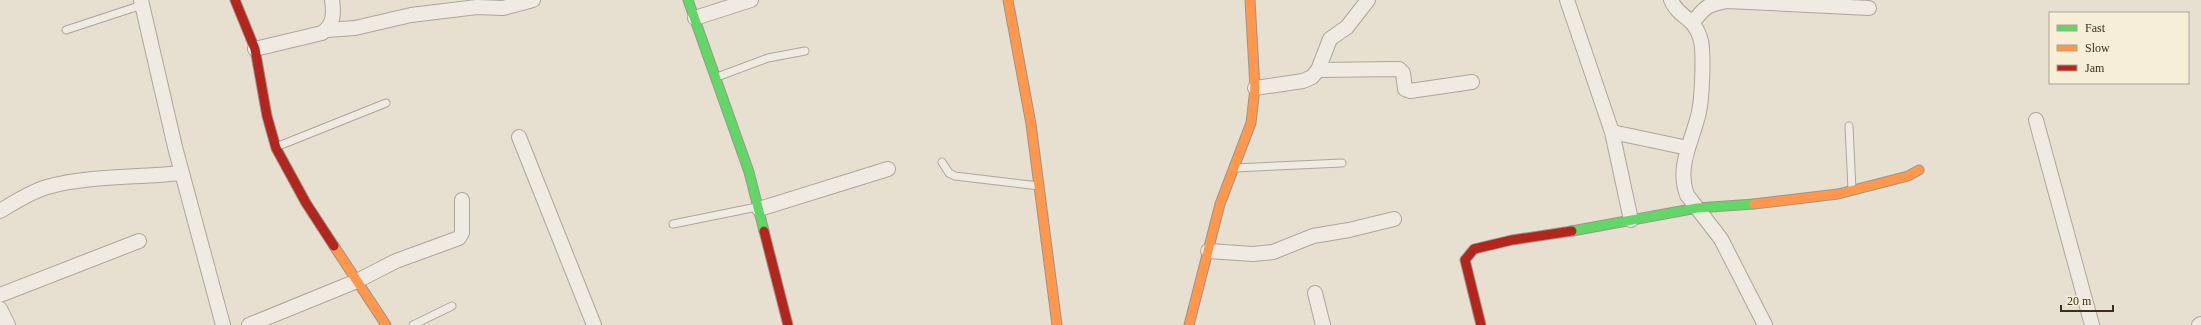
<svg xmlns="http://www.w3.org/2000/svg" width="2201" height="325" viewBox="0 0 2201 325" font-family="'Times New Roman',serif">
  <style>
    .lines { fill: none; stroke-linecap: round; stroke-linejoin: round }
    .lane-casing { stroke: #ada599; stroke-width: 9 }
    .street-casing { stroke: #ada599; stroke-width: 16 }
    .fast-casing { stroke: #9c958a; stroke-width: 11 }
    .slow-casing { stroke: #9c958a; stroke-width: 11 }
    .jam-casing { stroke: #9c958a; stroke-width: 11 }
    .lane { stroke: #efebe3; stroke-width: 7 }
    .street { stroke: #efebe3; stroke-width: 14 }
    .fast { stroke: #63d668; stroke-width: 9 }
    .slow { stroke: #ff974d; stroke-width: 9 }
    .jam { stroke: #b3261e; stroke-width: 9 }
  </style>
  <rect width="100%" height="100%" fill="#e7e0d1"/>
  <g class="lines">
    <defs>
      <g id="lane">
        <path d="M66,30L142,5"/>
        <path d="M717,77L768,58L805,51"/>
        <path d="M1849,126L1852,190"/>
        <path d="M276,147L386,103"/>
        <path d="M942,162L949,173L955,176L1039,186"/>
        <path d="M1235,168L1342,163"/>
        <path d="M673,224L757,207"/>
        <path d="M413,325L452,306"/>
      </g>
      <g id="street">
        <path d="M141,0L175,147L223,325"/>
        <path d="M1567,0L1612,132L1631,220"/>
        <path d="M1671,0C1679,19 1695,16 1701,41C1704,55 1702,98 1699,112C1693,140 1676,166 1687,195L1721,239L1765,325"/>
        <path d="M695,18L751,0"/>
        <path d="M1693,22C1705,7 1708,4 1727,1L1869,8"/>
        <path d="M327,30L355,28L411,15L477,7L503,8L533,0"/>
        <path d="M255,49L322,33C334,25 334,13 332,0"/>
        <path d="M1318,70L1399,69L1403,73L1405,89L1410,91L1472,82"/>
        <path d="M1255,88L1303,81L1312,77L1318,70L1330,39L1347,27L1368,0"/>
        <path d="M2036,120L2092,325"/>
        <path d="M1612,132L1688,148"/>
        <path d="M519,137L594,325"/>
        <path d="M759,209L888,169"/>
        <path d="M0,211C15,202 30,192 47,187C90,175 137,178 181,173"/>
        <path d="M1208,251L1253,254L1273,252L1313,236L1349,230L1394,219"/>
        <path d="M1315,293L1323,325"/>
        <path d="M0,295L139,241"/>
        <path d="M0,309L8,325"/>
        <path d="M249,325L357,281L396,261L459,238L462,233V200"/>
        <path d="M2199,325L2201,324"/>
      </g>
      <g id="fast">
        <path d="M688,0L749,172L764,231"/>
        <path d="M1572,231L1697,208L1754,204"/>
      </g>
      <g id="slow">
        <path d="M1008,0L1031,124L1057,325"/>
        <path d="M1754,204L1838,194L1908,176L1919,170"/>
        <path d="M334,246L386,325"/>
        <path d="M1189,325L1220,204L1251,123L1255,88L1250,0"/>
      </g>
      <g id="jam">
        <path d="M235,0L255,49L267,116L276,148L306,203L334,246"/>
        <path d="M764,231L788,325"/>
        <path d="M1481,325L1465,260L1474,249L1512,240L1572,231"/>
      </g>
    </defs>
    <use href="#lane" class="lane-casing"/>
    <use href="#street" class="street-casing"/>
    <use href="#fast" class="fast-casing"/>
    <use href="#slow" class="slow-casing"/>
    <use href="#jam" class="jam-casing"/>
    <use href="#lane" class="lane"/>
    <use href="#street" class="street"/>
    <use href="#fast" class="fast"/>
    <use href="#slow" class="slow"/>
    <use href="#jam" class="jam"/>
  </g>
  <rect x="2049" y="12" width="140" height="72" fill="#f7eed8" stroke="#ada18e"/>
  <rect x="2057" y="25" width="20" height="6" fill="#63d668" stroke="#ada18e"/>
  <text x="2085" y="32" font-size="12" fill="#3d2e20">Fast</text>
  <rect x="2057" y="45" width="20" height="6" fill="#ff974d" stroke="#ada18e"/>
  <text x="2085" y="52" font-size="12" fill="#3d2e20">Slow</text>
  <rect x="2057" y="65" width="20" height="6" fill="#b3261e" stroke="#ada18e"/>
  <text x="2085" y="72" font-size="12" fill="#3d2e20">Jam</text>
  <path d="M2061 305v6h52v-6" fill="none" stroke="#3d2e20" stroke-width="2"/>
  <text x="2067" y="305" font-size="12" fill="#3d2e20" stroke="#f7eed8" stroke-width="3" paint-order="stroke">20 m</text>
</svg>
